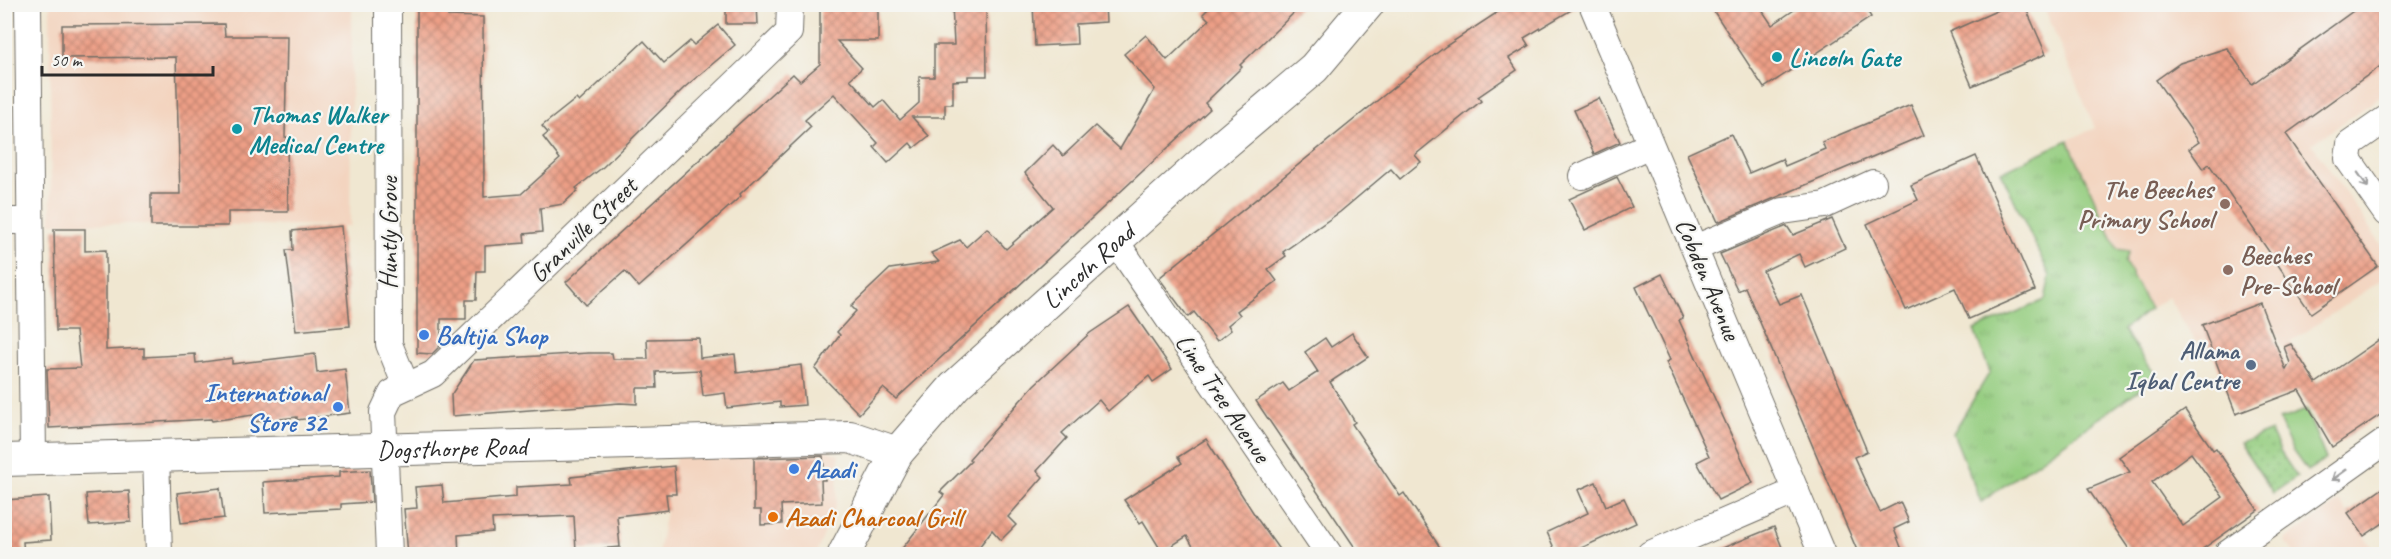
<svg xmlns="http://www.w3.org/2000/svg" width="2391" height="559" viewBox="0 0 2391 559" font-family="Caveat,sans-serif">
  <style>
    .built { fill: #f3d4bf }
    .grass { fill: #96ce81; stroke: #607c56; stroke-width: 1.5 }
    .park { fill: url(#park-tufts); stroke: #607c56; stroke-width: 1.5 }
    .garden { fill: url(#garden-dots); stroke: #607c56; stroke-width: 1.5 }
    .building { fill: url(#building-cross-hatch); fill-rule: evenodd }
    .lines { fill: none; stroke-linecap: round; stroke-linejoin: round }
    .minor-casing { stroke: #706d65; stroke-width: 28 }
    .tertiary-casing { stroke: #706d65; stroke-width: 34 }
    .minor { stroke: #fff; stroke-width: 26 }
    .tertiary { stroke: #fff; stroke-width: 32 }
    .oneway { stroke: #a0a0a0 }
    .culture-dot { fill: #0f9aa8; stroke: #f6f6f2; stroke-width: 2 }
    .education-dot { fill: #8d6e63; stroke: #f6f6f2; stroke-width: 2 }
    .shop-dot { fill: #3f7fe0; stroke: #f6f6f2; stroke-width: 2 }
    .service-dot { fill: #5c6f8a; stroke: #f6f6f2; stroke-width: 2 }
    .food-dot { fill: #e8710a; stroke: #f6f6f2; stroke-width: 2 }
    .labels { text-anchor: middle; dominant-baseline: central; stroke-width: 4.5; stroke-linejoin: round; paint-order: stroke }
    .culture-label { font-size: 26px; font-weight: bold; fill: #0d838f; stroke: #f6f6f2; text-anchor: start }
    .education-label { font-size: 26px; font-weight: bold; fill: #785e54; stroke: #f6f6f2; text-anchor: end }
    .street-label { font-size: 26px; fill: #2b2b2b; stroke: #f6f6f2 }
    .shop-label { font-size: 26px; font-weight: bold; fill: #366cbe; stroke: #f6f6f2; text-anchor: start }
    .service-label { font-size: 26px; font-weight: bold; fill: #4e5e75; stroke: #f6f6f2; text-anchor: end }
    .food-label { font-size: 26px; font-weight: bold; fill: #c56008; stroke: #f6f6f2; text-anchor: start }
  </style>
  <defs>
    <pattern id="park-tufts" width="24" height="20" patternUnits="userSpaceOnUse" patternTransform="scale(1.5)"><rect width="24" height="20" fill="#96ce81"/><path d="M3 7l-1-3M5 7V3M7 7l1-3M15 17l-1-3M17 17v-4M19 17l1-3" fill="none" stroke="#81b170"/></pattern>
    <pattern id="garden-dots" width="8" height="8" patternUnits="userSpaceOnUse" patternTransform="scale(1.5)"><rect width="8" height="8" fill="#96ce81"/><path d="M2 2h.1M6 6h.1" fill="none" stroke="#81b170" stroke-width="1.8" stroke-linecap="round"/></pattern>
    <pattern id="building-cross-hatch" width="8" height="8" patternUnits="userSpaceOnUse" patternTransform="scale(1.5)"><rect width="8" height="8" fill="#ed9f86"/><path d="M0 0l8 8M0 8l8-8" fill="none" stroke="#c0826e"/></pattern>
  </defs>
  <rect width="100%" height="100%" fill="#f6f6f2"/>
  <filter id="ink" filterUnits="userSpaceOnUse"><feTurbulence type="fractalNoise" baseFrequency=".0167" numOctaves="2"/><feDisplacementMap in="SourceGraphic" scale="12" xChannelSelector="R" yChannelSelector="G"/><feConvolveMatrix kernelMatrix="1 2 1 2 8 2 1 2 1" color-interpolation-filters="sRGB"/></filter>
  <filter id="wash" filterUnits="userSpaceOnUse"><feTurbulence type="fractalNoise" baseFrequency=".008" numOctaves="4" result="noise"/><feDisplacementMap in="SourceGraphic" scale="24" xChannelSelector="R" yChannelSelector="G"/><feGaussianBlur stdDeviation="1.35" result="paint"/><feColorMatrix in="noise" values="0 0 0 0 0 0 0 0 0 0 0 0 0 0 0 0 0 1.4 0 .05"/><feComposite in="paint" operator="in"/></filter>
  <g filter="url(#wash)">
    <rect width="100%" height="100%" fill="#f0e7d1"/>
    <g class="built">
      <path d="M50,5H352L350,226L51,223Z"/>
      <path d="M2043,5H2386V93L2312,144L2386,252V277L2282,348L2269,315L2196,342L2168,297L2150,309L2117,249L2068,140L2095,128Z"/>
      <path d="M825,450L839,455L836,504L816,554H658L676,456Z"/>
      <path d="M2339,501L2377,554H2295L2285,540Z"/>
    </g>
    <path class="grass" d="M2306,410L2326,459L2307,471L2292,450L2279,420Z"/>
    <path class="park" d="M2068,140L2117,249L2129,251L2125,262L2150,309L2123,330L2157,377L1981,502L1953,433L1990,372L1974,330L2045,300L2050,276L2001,172Z"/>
    <path class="garden" d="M2271,431L2281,453L2297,477L2273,493L2240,443Z"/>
    <g id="blocks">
      <g class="building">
        <path d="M417,4H448V16L483,17L484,197L521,194L560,159L543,137L548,133L542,126L576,99L579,102L644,41L664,63L690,41L694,45L718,25L735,45L685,87L603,167L576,188L578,190L563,204L540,208L542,232L524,234L525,243L485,246V271H477L476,300H466V319H441V345L432,354L417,353Z"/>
        <path d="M726,4H757L758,24H726Z"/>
        <path d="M820,4H878V41H837L862,68L850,79L875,107L883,100L900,120L919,103V77H934V45H954L952,4H986L987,76H968V80L953,81V104H945V117H912L929,136L914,148L910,143L888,163L874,147L878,143L834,94L805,120L811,127L740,194L741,196L639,287L625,271L586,305L566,282L793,74L800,81L820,64Z"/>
        <path d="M1033,4H1105L1106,22L1076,24L1077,44L1035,46Z"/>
        <path d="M1213,4H1303L1240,65L1242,67L1205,103L1210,109L896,399L883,388L859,414L815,369L840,335L837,332L856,311L851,306L890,269L939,262L931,253L960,240L966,247L987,228L1006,249L1053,207L1025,173L1053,145L1063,156L1095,126L1120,149L1155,89L1124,54L1146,35L1167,60L1209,20L1203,14Z"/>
        <path d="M1510,4L1578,6L1524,38L1529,46L1509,58L1517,70L1478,97L1481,101L1415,155L1421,162L1400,179L1391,169L1340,212L1283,252L1286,256L1268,269L1277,281L1237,311L1240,315L1228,325L1231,330L1217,341L1194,312L1188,317L1159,278L1415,70L1446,46Z"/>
        <path d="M1709,4H1758L1772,25L1803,4H1863L1871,17L1764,88Z"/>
        <path d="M2012,4H2024L2046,54L1972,86L1949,32Z"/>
        <path d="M2363,4H2386V62L2286,134L2378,266L2311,313L2209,164L2203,169L2189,149L2199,142L2156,80L2180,63L2227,48L2252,84Z"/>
        <path d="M224,24L225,36H287L285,137H287L288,212H228V226H151V194H180L176,57L62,58V25Z"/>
        <path d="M1599,98L1620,142L1594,154L1574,110Z"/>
        <path d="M1911,105L1924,135L1718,222L1687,154L1731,134L1749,173L1782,159L1785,166L1825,149L1822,142Z"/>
        <path d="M1976,156L2035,290L1969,319L1955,288L1906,310L1867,224L1918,200L1911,185Z"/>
        <path d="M1617,177L1632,207L1585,230L1569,199Z"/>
        <path d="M1832,219L1845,248L1805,267L1799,254L1763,271L1779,304L1802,295L1867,451L1854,457L1870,492L1880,512L1900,502L1909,522L1894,529L1904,555H1859L1745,287L1738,291L1720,254L1787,226L1793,235Z"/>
        <path d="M341,226L350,326L296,331L286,250H293L292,231Z"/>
        <path d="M54,229H85V251L106,250V350L144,348V357L195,354L196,363L232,358V364L315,354L317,373L345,369L350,413L297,420V417L254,422L253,415L212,421L211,419L49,428L47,369L80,368L76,331H56Z"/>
        <path d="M1662,274L1683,318L1679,320L1753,483L1718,500L1697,462L1709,456L1666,362L1670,360L1636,287Z"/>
        <path d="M2260,303L2286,370L2290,363L2284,347L2291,344L2316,383L2386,335V411L2332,447L2299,390L2236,414L2202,325Z"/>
        <path d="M1129,307L1172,369L1153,382L1149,376L1108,411L1099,400L1062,433L1067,438L1037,471L1043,477L1008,517L1016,525L1001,540L992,530L973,555H897L944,495L940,492L971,461L969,459L1034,385L1090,333Z"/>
        <path d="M1352,333L1368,357L1330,382L1355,422L1352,424L1400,496L1404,493L1445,555H1360L1256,401L1283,383L1289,391L1318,372L1305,352L1325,338L1331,347Z"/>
        <path d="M699,338L700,358L735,354L737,373L801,365L805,405L780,407V402L727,408L725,393L703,396L700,370L656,372L657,388H637V404L620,403L452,416L451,395L474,360L589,353H612L613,359H648L647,339Z"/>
        <path d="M2185,410L2213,450L2216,448L2258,510L2194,555H2133L2088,489L2130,472L2119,457ZM2191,453L2223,497L2183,526L2152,482Z"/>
        <path d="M1206,439L1258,520L1283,555H1198L1187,536L1162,552L1143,521L1140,523L1124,500L1182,463L1178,457Z"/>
        <path d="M823,456L825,480H821L822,503L781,505L782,524L761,525V510H754V458Z"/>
        <path d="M674,466L676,494H666L668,510L617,516L620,547L576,551L574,516L492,519L493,532L458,535L459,555H408L404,509L417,508L415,487L442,485L444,503L516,497V487L572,484L571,477Z"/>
        <path d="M370,470L372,502L341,504V509L265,513L263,482L339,477V472Z"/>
        <path d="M1596,482L1606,506L1624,498L1636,523L1566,555H1557L1547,532L1588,513L1578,490Z"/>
        <path d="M2386,486V521L2364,536L2348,513Z"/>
        <path d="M220,488L224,518L181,523L177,493Z"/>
        <path d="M129,491L131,522L89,525L86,494Z"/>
        <path d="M49,497L51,540L23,542L24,555H4V500Z"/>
        <path d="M1774,527L1785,555H1708V554Z"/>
      </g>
    </g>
  </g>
  <g filter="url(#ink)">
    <use href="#blocks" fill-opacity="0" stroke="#706d65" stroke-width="1.5"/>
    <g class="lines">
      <defs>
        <g id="minor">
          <path d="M28,4L33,458"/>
          <path d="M388,4L389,344L406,386"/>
          <path d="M1592,4L1822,554"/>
          <path d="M2386,119L2350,144L2348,159L2386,213"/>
          <path d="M1582,176L1650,145"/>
          <path d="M4,221H30"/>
          <path d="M1116,242L1329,554"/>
          <path d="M1695,248L1783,211L1825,205L1873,183"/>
          <path d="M156,455L159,554"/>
          <path d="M389,554L383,412L392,393L433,374L789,32L790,4"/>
          <path d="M1650,554L1796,491"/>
          <path d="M2227,554L2386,441"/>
        </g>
        <g id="tertiary">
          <path id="s1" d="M4,460L850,437L897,453"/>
          <path id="s2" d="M844,554L897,453L955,386L1203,162L1314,68L1368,4"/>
        </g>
      </defs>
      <use href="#minor" class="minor-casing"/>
      <use href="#tertiary" class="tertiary-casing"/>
      <use href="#minor" class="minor"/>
      <use href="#tertiary" class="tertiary"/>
    </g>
    <defs><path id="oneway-shaft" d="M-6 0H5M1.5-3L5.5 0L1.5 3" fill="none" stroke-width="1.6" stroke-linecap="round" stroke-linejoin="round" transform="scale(1.5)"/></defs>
    <g class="oneway">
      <use href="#oneway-shaft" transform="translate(2363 180) rotate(55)"/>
      <use href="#oneway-shaft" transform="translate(2339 475) rotate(144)"/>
    </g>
  </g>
  <g class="culture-dot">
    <circle cx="1777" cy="57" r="6"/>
    <circle cx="237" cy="129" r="6"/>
  </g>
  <g class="education-dot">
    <circle cx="2225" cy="204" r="6"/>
    <circle cx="2228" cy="270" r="6"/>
  </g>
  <g class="shop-dot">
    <circle cx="424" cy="335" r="6"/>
    <circle cx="338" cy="407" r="6"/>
    <circle cx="794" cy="469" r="6"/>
  </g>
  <circle class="service-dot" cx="2251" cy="365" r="6"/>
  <circle class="food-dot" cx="773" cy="517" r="6"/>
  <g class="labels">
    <g class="culture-label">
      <text x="1789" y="57">Lincoln Gate</text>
      <text x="249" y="114">Thomas Walker<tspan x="249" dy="30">Medical Centre</tspan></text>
    </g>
    <g class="education-label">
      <text x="2213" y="189">The Beeches<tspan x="2213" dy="30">Primary School</tspan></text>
      <text x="2240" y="255" text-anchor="start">Beeches<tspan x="2240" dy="30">Pre-School</tspan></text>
    </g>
    <g class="street-label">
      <text transform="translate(583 230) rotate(-44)">Granville Street</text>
      <text transform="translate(388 233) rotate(-90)">Huntly Grove</text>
      <text stroke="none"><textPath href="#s2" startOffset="382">Lincoln Road</textPath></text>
      <text transform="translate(1708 279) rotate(67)">Cobden Avenue</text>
      <text transform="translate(1223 398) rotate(56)">Lime Tree Avenue</text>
      <text stroke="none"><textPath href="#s1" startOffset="448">Dogsthorpe Road</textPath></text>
    </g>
    <g class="shop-label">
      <text x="436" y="335">Baltija Shop</text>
      <text x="326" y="392" text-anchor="end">International<tspan x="326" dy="30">Store 32</tspan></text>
      <text x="806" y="469">Azadi</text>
    </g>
    <g class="service-label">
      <text x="2239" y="350">Allama<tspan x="2239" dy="30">Iqbal Centre</tspan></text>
    </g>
    <g class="food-label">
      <text x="785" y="517">Azadi Charcoal Grill</text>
    </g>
  </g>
  <rect width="2391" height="559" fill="none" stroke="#f6f6f2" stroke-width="24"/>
  <path d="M42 66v9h171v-9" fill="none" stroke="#2b2b2b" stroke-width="3"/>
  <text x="51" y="66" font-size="18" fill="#2b2b2b" stroke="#f6f6f2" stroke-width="4.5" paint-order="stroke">50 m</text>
</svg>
